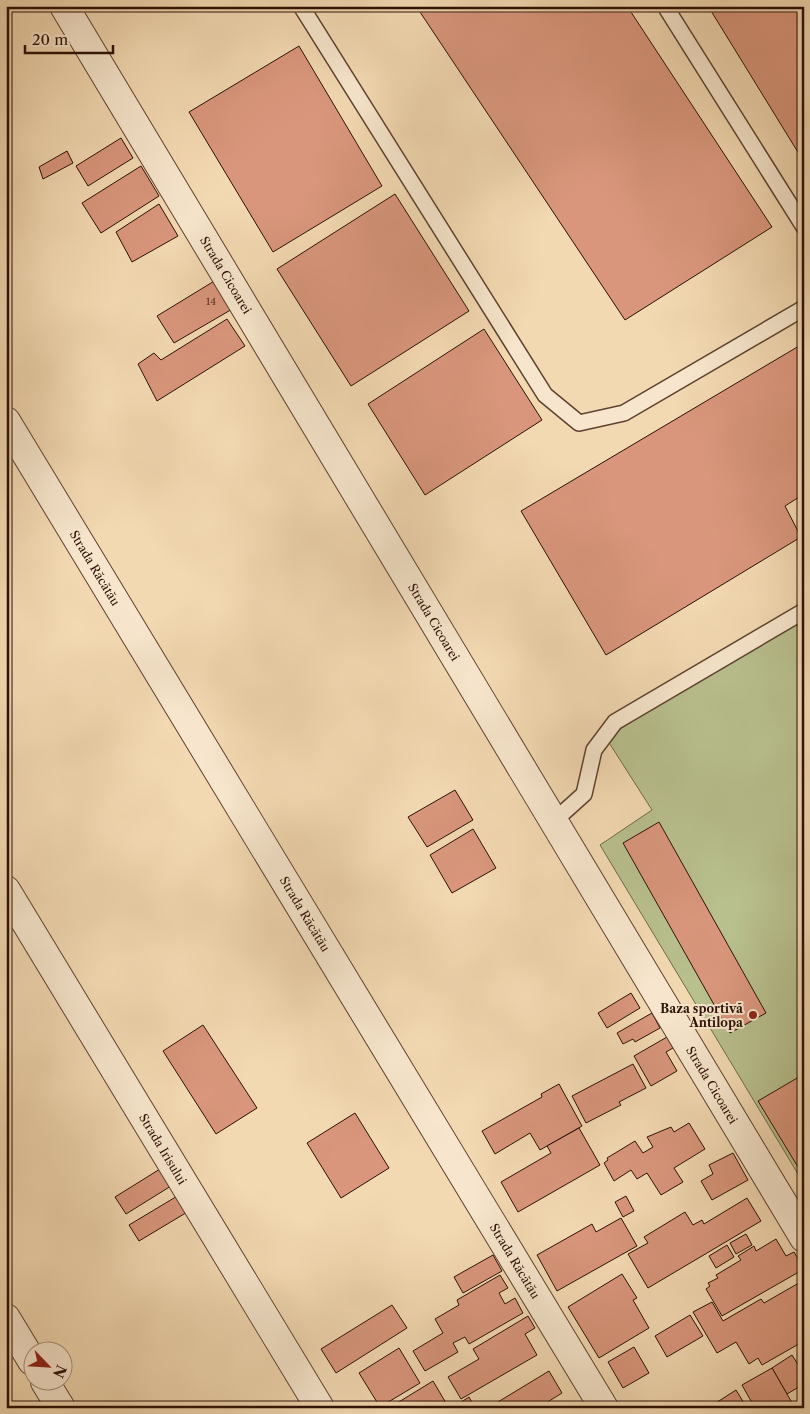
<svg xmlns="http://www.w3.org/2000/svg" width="810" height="1414" viewBox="0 0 810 1414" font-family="'Libre Caslon Text',serif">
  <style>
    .green { fill: #b8c08e; stroke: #72684a }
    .building { fill: #d9967c; stroke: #2c1005 }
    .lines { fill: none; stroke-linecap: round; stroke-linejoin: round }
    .service-casing { stroke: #5e4230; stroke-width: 18 }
    .minor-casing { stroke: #5e4230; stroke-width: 30 }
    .service { stroke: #f7e6cd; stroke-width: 15 }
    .minor { stroke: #f7e6cd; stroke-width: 28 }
    .poi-dot { fill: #8f2418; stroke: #f7e6cd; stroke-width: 2 }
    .labels { text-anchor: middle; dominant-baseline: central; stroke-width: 4; stroke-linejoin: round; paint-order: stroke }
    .number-label { font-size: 10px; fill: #573223 }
    .street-label { font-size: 12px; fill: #2c1005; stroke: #f7e6cd }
    .poi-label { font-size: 12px; font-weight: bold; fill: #2c1005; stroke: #f7e6cd; text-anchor: end }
  </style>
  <rect width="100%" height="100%" fill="#f3d9b2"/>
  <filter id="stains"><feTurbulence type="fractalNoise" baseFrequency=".004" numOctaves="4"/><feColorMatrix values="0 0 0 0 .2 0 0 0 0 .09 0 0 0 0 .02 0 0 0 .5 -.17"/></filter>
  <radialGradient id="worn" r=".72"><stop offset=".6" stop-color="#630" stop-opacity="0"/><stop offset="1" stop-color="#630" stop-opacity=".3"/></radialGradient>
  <path class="green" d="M804,613V1184L600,845L652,810L606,738Z"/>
  <g class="building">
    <path d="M416,6H627L772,227L625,320Z"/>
    <path d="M708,6H804V162Z"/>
    <path d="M299,46L382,186L273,252L189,112Z"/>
    <path d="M121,138L133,158L88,186L76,166Z"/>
    <path d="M67,151L73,163L43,179L39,167Z"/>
    <path d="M141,166L159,196L101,233L82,203Z"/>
    <path d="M395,194L469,311L351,386L277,269Z"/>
    <path d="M159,204L178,236L132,262L116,232Z"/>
    <path d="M216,280L234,308L174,343L157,316Z"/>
    <path d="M227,319L245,346L157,401L138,364L154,353L161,360Z"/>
    <path d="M484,329L542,420L425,495L368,404Z"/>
    <path d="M804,343V494L785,506L801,537L606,655L521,511Z"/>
    <path d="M455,790L473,820L427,847L408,817Z"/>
    <path d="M659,822L766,1013L730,1033L623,843Z"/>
    <path d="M473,829L496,868L452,893L430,855Z"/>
    <path d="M631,993L640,1008L607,1028L598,1013Z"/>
    <path d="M652,1013L660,1028L635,1042L633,1039L623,1044L617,1033Z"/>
    <path d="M203,1025L257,1108L216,1134L163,1051Z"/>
    <path d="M667,1037L673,1048L666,1052L677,1071L651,1086L634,1056Z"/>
    <path d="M633,1064L646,1088L619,1102L621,1105L586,1123L572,1096Z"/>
    <path d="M804,1074V1177L758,1101Z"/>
    <path d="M559,1084L582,1126L540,1150L530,1133L495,1154L482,1131L542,1097L541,1094Z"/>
    <path d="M355,1113L389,1168L341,1198L307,1143Z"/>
    <path d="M689,1123L705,1149L674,1168L683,1182L661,1195L647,1173L637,1179L631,1170L614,1181L604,1163L608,1160L607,1158L635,1141L643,1153L653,1147L647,1137L671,1127L674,1132Z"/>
    <path d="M579,1128L600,1165L518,1212L501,1182L551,1153L547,1146Z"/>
    <path d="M733,1153L748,1180L712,1200L701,1181L713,1174L709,1165Z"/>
    <path d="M160,1169L171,1186L126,1214L115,1197Z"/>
    <path d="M179,1195L189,1211L139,1241L129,1225Z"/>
    <path d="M626,1196L634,1211L623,1217L615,1202Z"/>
    <path d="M747,1198L761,1221L648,1288L628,1254L648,1243L644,1237L685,1212L693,1225L702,1220L704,1224Z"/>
    <path d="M621,1218L637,1246L557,1291L537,1255L592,1224L596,1232Z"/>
    <path d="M746,1234L752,1245L736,1254L730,1243Z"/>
    <path d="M776,1239L786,1256L794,1252L804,1269L722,1316L706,1289L710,1286L708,1283L718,1278L716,1275L741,1260L738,1256L754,1246L756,1251Z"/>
    <path d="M727,1245L734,1257L716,1268L709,1256Z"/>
    <path d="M493,1255L502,1271L463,1293L454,1277Z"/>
    <path d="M622,1274L637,1298L633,1300L649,1328L599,1358L568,1307Z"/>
    <path d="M500,1275L508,1288L499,1293L505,1304L515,1298L523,1313L469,1344L465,1337L453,1343L458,1352L425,1371L413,1351L443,1333L435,1319L459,1305L457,1300Z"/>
    <path d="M804,1280V1341L762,1365L758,1358L749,1364L736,1342L717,1353L693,1312L712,1302L723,1321L761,1299L764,1303Z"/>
    <path d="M392,1305L407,1328L336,1373L321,1349Z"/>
    <path d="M690,1315L703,1336L667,1357L655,1336Z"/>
    <path d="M528,1316L535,1328L525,1334L537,1355L461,1399L448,1377L479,1359L473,1349Z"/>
    <path d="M634,1347L649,1373L623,1388L608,1362Z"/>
    <path d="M399,1348L420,1383L380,1407L359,1373Z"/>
    <path d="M792,1355L804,1374V1384L787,1394L772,1368Z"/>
    <path d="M772,1368L787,1394L795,1408H755L742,1385Z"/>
    <path d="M549,1371L562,1393L538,1408H488Z"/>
    <path d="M433,1381L446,1403L439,1408H389Z"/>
    <path d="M736,1390L747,1408H708Z"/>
    <path d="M469,1397L475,1408H452Z"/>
  </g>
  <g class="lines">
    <defs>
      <g id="service">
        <path d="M301,6L545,395L579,423L624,413L804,308"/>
        <path d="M665,6L804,227"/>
        <path d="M554,821L584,794L594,750L615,722L804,611"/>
      </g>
      <g id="minor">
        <path d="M64,6L804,1238"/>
        <path d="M6,421L604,1408"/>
        <path d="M6,890L320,1408"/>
        <path d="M6,1318L32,1361"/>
        <path d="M45,1382L61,1408"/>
      </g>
    </defs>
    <use href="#service" class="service-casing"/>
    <use href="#minor" class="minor-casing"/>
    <use href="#service" class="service"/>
    <use href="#minor" class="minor"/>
  </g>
  <circle class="poi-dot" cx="753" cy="1015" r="5"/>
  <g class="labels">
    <g class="number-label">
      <text x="211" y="301">14</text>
    </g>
    <g class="street-label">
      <text transform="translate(226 275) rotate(59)">Strada Cicoarei</text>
      <text transform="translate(95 568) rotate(59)">Strada Răcătău</text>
      <text transform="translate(434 622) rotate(59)">Strada Cicoarei</text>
      <text transform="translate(305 914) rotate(59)">Strada Răcătău</text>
      <text transform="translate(712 1085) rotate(59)">Strada Cicoarei</text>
      <text transform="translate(163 1149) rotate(59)">Strada Irisului</text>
      <text transform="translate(515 1261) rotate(59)">Strada Răcătău</text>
    </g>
    <g class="poi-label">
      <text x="743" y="1008">Baza sportivă<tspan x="743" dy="14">Antilopa</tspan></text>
    </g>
  </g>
  <rect width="810" height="1414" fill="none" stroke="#f3d9b2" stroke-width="25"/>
  <rect x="8" y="8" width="795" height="1399" fill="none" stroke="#2c1005" stroke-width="2.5"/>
  <rect x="12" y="12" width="785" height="1389" fill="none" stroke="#2c1005"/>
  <g transform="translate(48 1366) rotate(115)"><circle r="24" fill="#f7e6cd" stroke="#a6907d"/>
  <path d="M0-4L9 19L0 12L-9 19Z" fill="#8f2418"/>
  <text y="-8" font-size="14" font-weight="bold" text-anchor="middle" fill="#2c1005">N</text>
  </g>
  <path d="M25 45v8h88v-8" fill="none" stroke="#2c1005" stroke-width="2.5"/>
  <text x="32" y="45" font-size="15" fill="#2c1005" stroke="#f7e6cd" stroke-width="4" paint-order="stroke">20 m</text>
  <rect width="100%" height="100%" filter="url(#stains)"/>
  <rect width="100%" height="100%" fill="url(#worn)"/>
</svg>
